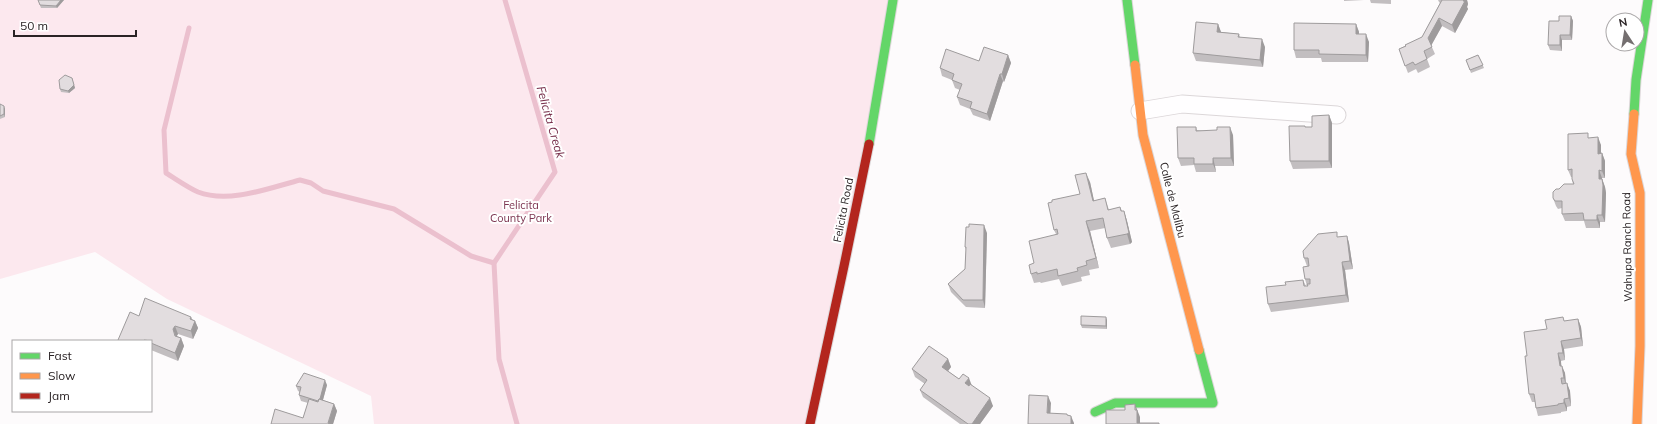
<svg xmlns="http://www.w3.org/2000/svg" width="1657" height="424" viewBox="0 0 1657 424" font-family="Mulish,sans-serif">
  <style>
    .green { fill: #fce8ee }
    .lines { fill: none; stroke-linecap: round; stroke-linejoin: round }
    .stream { stroke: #ebc0ce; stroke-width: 5 }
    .street-casing { stroke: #dcd7d9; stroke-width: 19 }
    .fast-casing { stroke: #dcd7d9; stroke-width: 11 }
    .slow-casing { stroke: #dcd7d9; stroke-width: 11 }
    .jam-casing { stroke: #dcd7d9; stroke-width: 11 }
    .street { stroke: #fffeff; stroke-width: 17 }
    .fast { stroke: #63d668; stroke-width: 9 }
    .slow { stroke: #ff974d; stroke-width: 9 }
    .jam { stroke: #b3261e; stroke-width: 9 }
    .wall { fill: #c2bec0 }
    .shaded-wall { fill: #9e9b9c }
    .building { fill: #e2dddf; stroke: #9e9b9c }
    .labels { text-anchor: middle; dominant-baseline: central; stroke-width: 4; stroke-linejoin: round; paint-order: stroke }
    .street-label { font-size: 11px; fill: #2a2325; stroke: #fff }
    .park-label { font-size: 11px; fill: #7d3551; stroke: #fff }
    .water-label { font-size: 12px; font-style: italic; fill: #772f4b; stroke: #fff }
  </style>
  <rect width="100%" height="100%" fill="#fdfbfc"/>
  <path class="green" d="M0,0H893L810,424H374L371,396L167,299L95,252L0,279Z"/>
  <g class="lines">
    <g class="stream">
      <path d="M505,0L555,172L494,263L499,359L517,424"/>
      <path d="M189,28L164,130L166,173C176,179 187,187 198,192C229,204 269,188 300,180L311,183L323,191L394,209L471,256L494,263"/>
    </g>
    <defs>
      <path id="street" d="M1140,111L1182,104L1337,115"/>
      <g id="fast">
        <path d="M1127,0L1135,65"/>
        <path d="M1634,114L1636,80L1648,0"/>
        <path d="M869,144L893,0"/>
        <path d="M1095,412L1115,403H1213L1199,350"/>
      </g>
      <g id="slow">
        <path d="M1135,65L1143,135L1199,350"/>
        <path d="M1634,114L1631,154L1640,193V346L1637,424"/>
      </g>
      <path id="jam" d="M810,424L844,266L869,144"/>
    </defs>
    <use href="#street" class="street-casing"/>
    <use href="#fast" class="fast-casing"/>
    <use href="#slow" class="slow-casing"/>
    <use href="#jam" class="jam-casing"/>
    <use href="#street" class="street"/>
    <use href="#fast" class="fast"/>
    <use href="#slow" class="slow"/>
    <use href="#jam" class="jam"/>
  </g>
  <g class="wall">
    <path d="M38,0H64L57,8H41Z"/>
    <path d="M1344,0H1364L1344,1Z"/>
    <path d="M1370,0H1391V4L1371,3Z"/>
    <path d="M1438,0H1467L1468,4L1467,7L1468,9L1455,33L1442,26L1431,45L1435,54L1427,59L1430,67L1418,73L1416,69L1408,73L1399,49L1422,37L1440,3L1439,2Z"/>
    <path d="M1571,16L1573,21L1572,40H1562V51L1550,50L1548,45L1559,21Z"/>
    <path d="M1218,24L1221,32L1239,34L1240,37L1265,47L1263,67L1196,61L1193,53Z"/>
    <path d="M1356,24L1359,32V34L1369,42L1368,62H1322L1321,58H1296L1294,50Z"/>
    <path d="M1008,55L1011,63L1004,82L1003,81L990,121L973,115L970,109L960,105L957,97L960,90L955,88L952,80L942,76L940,68Z"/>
    <path d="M1478,55L1484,68L1471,73L1466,60Z"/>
    <path d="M72,78L75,88L69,93L61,92L60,89Z"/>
    <path d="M0,104L5,109V117L0,119Z"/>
    <path d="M1329,115L1332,123V168L1293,169L1290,161L1305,126V127H1312Z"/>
    <path d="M1196,127L1197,130L1233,135L1234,166H1215L1216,172H1196L1194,165L1181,166L1178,158Z"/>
    <path d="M1590,138L1601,145V153H1602L1605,161V178H1602L1605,187L1606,193L1605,222H1600V228H1586L1584,221H1565L1562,214V208L1558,209L1556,206L1553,198L1559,189L1573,184L1572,179V177H1571L1568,170Z"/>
    <path d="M1090,182L1094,201L1105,198L1109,210L1120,207L1122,211H1124L1127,221L1132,242L1130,244L1111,248L1107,238L1105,228L1090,231L1099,268L1089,270L1090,275L1081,277L1082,281L1062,286L1059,279L1041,283L1040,282L1034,283L1031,274L1034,263L1056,234L1054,230L1080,194Z"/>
    <path d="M987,233L985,308L966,307L951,292L948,284L965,269L966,250L965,247Z"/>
    <path d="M1347,236L1349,243L1353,269L1345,270L1349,302L1271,312L1268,304L1286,285L1303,280L1306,286H1307L1305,279L1309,266H1307L1304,258L1339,237Z"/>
    <path d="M139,316L191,317L192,319L195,321L198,328L193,339L178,334L177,336L181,338L184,346L178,361L151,350V341H118V340Z"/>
    <path d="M1578,319L1581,327L1583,346L1564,349L1565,360L1561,361V366L1565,373L1566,383L1570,391L1571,406L1567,407V411L1561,412V413L1538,416L1536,408L1535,402H1532L1529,394L1527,356L1547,329Z"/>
    <path d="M1107,320V329L1082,328L1081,325Z"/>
    <path d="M948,359L951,367L948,371L959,379L971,385L993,406L980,424H960L923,397L920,390L925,384L915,377L912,369Z"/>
    <path d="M327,385L323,400L334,404L337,411L333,424H271L303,418L308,403L301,401L299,395L300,392L298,391L296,386Z"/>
  </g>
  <g class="shaded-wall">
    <path d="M61,0H64L57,8L56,6Z"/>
    <path d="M1464,0H1467L1468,4L1467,7L1468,9L1455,33L1452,25Z"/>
    <path d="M1571,16L1573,21L1572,40L1570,35Z"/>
    <path d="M1439,18L1442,26L1431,46L1428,38Z"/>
    <path d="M1218,24L1221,32H1217Z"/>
    <path d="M1356,24L1359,32L1358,42L1356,34Z"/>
    <path d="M1366,34L1369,42L1368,62L1366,55Z"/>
    <path d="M1560,35L1562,40V51L1560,45Z"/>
    <path d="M1262,39L1265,47L1263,67L1260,60Z"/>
    <path d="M1008,55L1011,63L1004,82L1002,74Z"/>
    <path d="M1000,74L1003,81L990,121L987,114Z"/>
    <path d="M72,78L75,88L69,93L68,91Z"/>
    <path d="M4,106L5,109V117L4,114Z"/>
    <path d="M1329,115L1332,123V168L1329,161Z"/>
    <path d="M1230,127L1233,135L1234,166L1231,158Z"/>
    <path d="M1598,137L1601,145V161L1598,154Z"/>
    <path d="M1602,153L1605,161V178L1602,171Z"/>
    <path d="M1213,158L1215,166L1216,172L1213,164Z"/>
    <path d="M1599,170L1602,178V187L1599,179Z"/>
    <path d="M1086,173L1090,182L1096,210L1093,201Z"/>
    <path d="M1602,179L1605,187L1606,193L1605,222L1602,215Z"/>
    <path d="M1124,211L1127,221L1132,242L1130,244L1127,234Z"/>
    <path d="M1597,215L1600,222V228L1597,220Z"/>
    <path d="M1086,221L1090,231L1099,268L1096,258Z"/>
    <path d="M984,225L987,233L985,308L983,300Z"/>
    <path d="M1347,236L1349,243L1353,269L1350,261Z"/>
    <path d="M1342,262L1345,270L1349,302L1346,295Z"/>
    <path d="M191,317L193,324L195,321L198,328L193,339L191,331L190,319Z"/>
    <path d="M1106,317L1107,320V329L1106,326Z"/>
    <path d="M1578,319L1581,327L1583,346L1581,338Z"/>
    <path d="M175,326L178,334L176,337L173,329Z"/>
    <path d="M181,338L184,346L178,361L175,353Z"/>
    <path d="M1561,341L1564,349L1565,360L1563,353Z"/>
    <path d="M1558,353L1561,361L1562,374L1560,366Z"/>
    <path d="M948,359L951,367L945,375L942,367Z"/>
    <path d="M1562,366L1565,373L1566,386L1564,378Z"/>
    <path d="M969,378L972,386L968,391L965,383Z"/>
    <path d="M325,380L327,385L321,407L319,401Z"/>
    <path d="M1567,383L1570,391L1571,406L1569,398Z"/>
    <path d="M1048,396L1051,403L1050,421L1047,413Z"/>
    <path d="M990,398L993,406L980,424H972Z"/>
    <path d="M1564,399L1567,407V411L1564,403Z"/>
    <path d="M334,404L337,411L333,424H328Z"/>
    <path d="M1135,404L1140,417V424H1137Z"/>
    <path d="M1071,416L1074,423V424H1071Z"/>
  </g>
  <g class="building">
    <path d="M38,0H61L56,6L40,5Z"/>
    <path d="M1442,0H1464L1463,1H1465L1452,25L1439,18L1428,38L1432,47L1424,51L1427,59L1415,65L1413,62L1405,66L1399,49L1406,46L1405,45L1422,37Z"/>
    <path d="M1559,16H1571L1570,35H1560V45H1548L1549,21H1559Z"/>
    <path d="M1196,22L1218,24L1217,32L1239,34L1238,37L1262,39L1260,60L1193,53Z"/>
    <path d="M1294,23L1356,24V34H1366V55L1319,54V50H1294Z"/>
    <path d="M984,47L1008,55L1002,74H1000L987,114L970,108L972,102L957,97L962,84L952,80L954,74L940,68L946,49L979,61Z"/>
    <path d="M1478,55L1483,65L1470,70L1466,60Z"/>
    <path d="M65,75L72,78L74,85L68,91L60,89L59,80Z"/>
    <path d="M0,104L4,106V114L0,116Z"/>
    <path d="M1329,115V161H1290L1289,126H1305V127H1312V116Z"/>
    <path d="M1177,127H1196V131L1217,130V127H1230L1231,158H1213V164H1194V158H1178Z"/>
    <path d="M1588,133V138L1598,137V154L1602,153V171L1599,170V179H1602L1603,185L1602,215H1597V220H1584L1583,213L1562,214V201H1555L1553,198V192L1556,189H1559L1564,184H1574L1572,179V169L1568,170V134Z"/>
    <path d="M1086,173L1093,201L1105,198L1108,210L1120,207L1121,211H1124L1129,233L1127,234L1107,238L1103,218L1086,221L1096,258L1086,261L1087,265L1077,268L1078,271L1058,276L1057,269L1037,274V272L1031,274L1029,265L1034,263L1029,241L1058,234L1057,229L1054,230L1048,203L1052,202V200L1080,194L1075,175Z"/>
    <path d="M969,224L984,225L983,300H963L948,284L965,269L966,247H965L966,227H969Z"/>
    <path d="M1337,232V237L1347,236L1350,261L1342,262L1346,295L1268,304L1266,287L1286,285L1285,282L1303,280L1304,286H1308L1307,284H1310V279H1305L1303,267L1309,266L1308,258H1304L1303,251L1318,234Z"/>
    <path d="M145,298L191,317L190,319L195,321L191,331L175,326L173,329L175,336L181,338L175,353L151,343V341L144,340V341H120L118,340L130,312L139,316Z"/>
    <path d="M1081,316L1106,317V326L1081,325Z"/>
    <path d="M1563,317L1564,321L1578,319L1581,338L1561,341L1563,353H1558L1560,366H1562L1564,378H1561L1562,384L1567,383L1569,398L1564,399V403L1558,404V405L1536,408L1534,394H1529L1525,356H1527L1524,332L1547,329L1545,320Z"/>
    <path d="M929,346L948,359L942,367L959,379L963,374L969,378L965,383L969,386L970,384L990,398L972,424H968L920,390L927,380L912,369Z"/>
    <path d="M304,373L325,380L320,399H319L318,401L299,395L301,387L296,386Z"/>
    <path d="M1029,395L1048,396L1047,413L1067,414V415L1071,416V424H1028Z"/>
    <path d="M309,399L318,402L319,399L334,404L328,423L330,424H271L275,409L303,418Z"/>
    <path d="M1135,404V410H1137V423H1159V424H1106V410H1125V405Z"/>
  </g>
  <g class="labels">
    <g class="street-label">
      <text transform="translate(1173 200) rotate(76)">Calle de Malibu</text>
      <text transform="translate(843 210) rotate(-79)">Felicita Road</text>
      <text transform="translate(1627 247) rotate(-91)">Wahupa Ranch Road</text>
    </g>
    <g class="park-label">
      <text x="521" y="205">Felicita<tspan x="521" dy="13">County Park</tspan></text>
    </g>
    <g class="water-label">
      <text transform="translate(551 122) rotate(74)">Felicita Creak</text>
    </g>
  </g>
  <rect x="12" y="340" width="140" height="72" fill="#ffffff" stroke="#aaa7a8"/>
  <rect x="20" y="353" width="20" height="6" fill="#63d668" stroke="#aaa7a8"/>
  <text x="48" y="360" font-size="12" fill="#2a2325">Fast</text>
  <rect x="20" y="373" width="20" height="6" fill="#ff974d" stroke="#aaa7a8"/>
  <text x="48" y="380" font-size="12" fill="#2a2325">Slow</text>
  <rect x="20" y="393" width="20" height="6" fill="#b3261e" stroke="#aaa7a8"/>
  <text x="48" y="400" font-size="12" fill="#2a2325">Jam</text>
  <g transform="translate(1625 32) rotate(348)"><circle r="19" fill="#ffffff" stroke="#aaa7a8"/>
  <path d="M0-3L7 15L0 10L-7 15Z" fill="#746f70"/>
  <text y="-6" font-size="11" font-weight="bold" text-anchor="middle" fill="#2a2325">N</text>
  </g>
  <path d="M14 30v6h122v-6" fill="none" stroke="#2a2325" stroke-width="2"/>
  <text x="20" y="30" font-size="12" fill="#2a2325" stroke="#ffffff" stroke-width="3" paint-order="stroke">50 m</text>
</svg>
